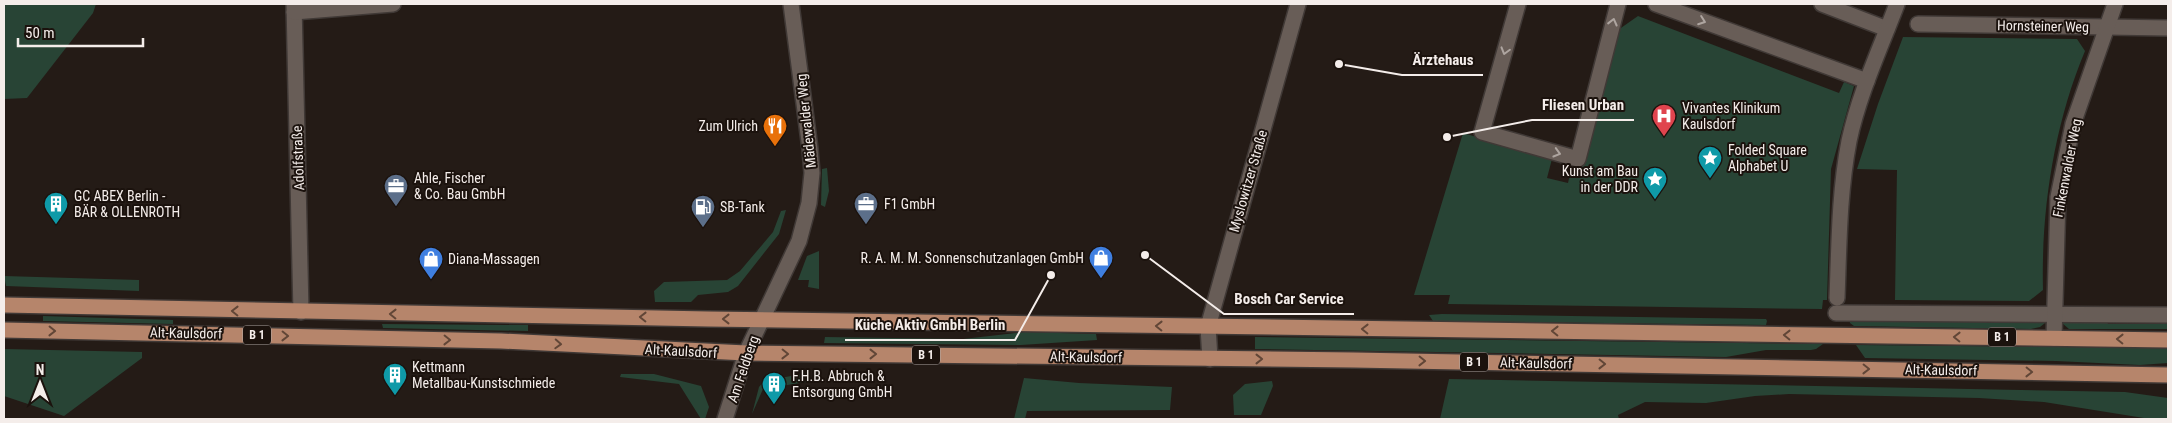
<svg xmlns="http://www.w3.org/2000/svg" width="2172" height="423" viewBox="0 0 2172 423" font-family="'Roboto Condensed',sans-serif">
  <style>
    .green { fill: #284435 }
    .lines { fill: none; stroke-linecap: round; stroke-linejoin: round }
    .street-casing { stroke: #403936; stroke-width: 18 }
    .secondary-casing { stroke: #403936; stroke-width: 18 }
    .primary-casing { stroke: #403936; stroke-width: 18 }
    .street { stroke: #685d57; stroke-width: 15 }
    .secondary { stroke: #685d57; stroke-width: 15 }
    .primary { stroke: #b6856b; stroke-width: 15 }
    .oneway { stroke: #aea5a0 }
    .oneway2 { stroke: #614637 }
    .labels { text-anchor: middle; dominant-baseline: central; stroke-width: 4; stroke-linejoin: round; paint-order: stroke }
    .shield { fill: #1b120d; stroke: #b3aba8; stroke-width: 1 }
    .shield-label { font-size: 12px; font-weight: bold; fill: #f4edea }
    .street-label { font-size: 14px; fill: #f4edea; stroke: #1b120d }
    .poi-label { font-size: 14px; fill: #f4edea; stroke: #1b120d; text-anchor: start }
    .leader { fill: none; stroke: #f4edea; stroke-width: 2 }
    .callout-dot { fill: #f4edea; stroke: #1b120d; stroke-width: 2 }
    .callout-label { font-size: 15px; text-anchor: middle; font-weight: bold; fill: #f4edea; stroke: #1b120d; stroke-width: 4; stroke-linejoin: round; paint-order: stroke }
  </style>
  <rect width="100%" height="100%" fill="#241b16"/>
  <g class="green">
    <path d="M4,4H96L93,13L27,98L4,99Z"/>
    <path d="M1638,16L1839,93L1844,82L1854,86L1831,169L1827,300H1823L1822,309L1448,304L1450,295H1414L1463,133L1552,159L1547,178L1568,183L1572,165L1580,167L1618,30Z"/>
    <path d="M1903,37L2077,39L2085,51C2054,125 2041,210 2043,290L2029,301L1895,300L1897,170L1857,169L1878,104Z"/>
    <path d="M827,168L829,191L825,207L821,205L822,169Z"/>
    <path d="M786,210L779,234L738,286L728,292L698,295L691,302H655L654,291L664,282L727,280L740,271L773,232L781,211Z"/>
    <path d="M819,251V289L808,287L809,280H798L807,256Z"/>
    <path d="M4,276L139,280V291L6,286Z"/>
    <path d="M1442,314L1766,319L1767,321L1766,325L1433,321L1429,315Z"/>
    <path d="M43,316L173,320V324L43,321Z"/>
    <path d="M2022,318L2044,319L2045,323L2040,327L2031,329L1854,326L1850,323L1849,319L1984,320L1987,323H2019Z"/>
    <path d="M2105,319L2108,324H2161L2163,320H2168V329H2069L2062,323V320Z"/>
    <path d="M382,324L528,325V331L383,328Z"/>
    <path d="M1025,332L1096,334L1097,340L1021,345L824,343L825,337L963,339Z"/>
    <path d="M1255,337L1823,344L1816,349L1811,350H1766L1726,357L1255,349Z"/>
    <path d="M1856,345L2168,348V363L2140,365L2056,361L1865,358Z"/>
    <path d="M4,349L142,352V358L64,416L4,396Z"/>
    <path d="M807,373L806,382L763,389L752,414L759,387L764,381Z"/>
    <path d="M621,374H654L701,386L709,407L705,419H701L679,384L620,377Z"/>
    <path d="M1024,378L1079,383L1172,387L1170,410L1027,411L1025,419H1014Z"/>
    <path d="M1449,379L2125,392L2168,398V419H2150L2044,402L1979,398L1789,394L1755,396L1706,403L1645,402L1618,415L1619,419H1440Z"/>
    <path d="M1272,381L1273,386L1261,415H1234L1233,395L1245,384Z"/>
  </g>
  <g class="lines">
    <defs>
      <g id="street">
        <path d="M294,4L301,312"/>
        <path d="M1518,4L1482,132L1578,159L1618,4"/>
        <path d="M1656,4L1867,81"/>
        <path d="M1822,4L1887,29"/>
        <path d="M294,12L393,4"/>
        <path d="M1918,24L2168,28"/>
        <path d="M1837,298C1839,246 1839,193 1849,141C1859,94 1880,49 1897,4"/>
        <path d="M1836,313L2168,315"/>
        <path d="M2054,338L2058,197L2073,124L2115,4"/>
        <path d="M725,419L746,353L799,241L809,203L812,173L810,149L791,4"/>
      </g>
      <path id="secondary" d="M1210,359L1208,327L1298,4"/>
      <g id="primary">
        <path d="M4,305L708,319L2168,340"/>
        <path d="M4,330L501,341L746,353L1354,360L2168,375"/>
      </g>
    </defs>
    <use href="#street" class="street-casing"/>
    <use href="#secondary" class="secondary-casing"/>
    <use href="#primary" class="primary-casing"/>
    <use href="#street" class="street"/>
    <use href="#secondary" class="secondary"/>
    <use href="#primary" class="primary"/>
  </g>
  <defs><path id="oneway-chevron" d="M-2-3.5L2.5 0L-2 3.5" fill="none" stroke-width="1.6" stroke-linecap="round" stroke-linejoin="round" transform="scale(1.25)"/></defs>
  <g class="oneway">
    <use href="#oneway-chevron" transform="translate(1702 21) rotate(20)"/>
    <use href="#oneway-chevron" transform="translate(1613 22) rotate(-76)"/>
    <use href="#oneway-chevron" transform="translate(1505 51) rotate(106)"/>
    <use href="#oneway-chevron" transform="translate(1557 153) rotate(16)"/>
  </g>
  <g class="oneway2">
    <use href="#oneway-chevron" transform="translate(235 311) rotate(-179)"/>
    <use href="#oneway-chevron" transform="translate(393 314) rotate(-179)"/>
    <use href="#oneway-chevron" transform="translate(643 317) rotate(-179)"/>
    <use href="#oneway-chevron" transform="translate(726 319) rotate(-180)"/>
    <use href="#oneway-chevron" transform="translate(1159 326) rotate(-179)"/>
    <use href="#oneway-chevron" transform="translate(1365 329) rotate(-179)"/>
    <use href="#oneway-chevron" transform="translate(52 331) rotate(1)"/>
    <use href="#oneway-chevron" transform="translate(1555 331) rotate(-179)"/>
    <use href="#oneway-chevron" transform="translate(1787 335) rotate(-179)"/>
    <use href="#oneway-chevron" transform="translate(285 336) rotate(1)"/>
    <use href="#oneway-chevron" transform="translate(1957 337) rotate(-179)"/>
    <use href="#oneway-chevron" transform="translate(2120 339) rotate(-179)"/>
    <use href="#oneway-chevron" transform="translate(447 340) rotate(1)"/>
    <use href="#oneway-chevron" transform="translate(558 344) rotate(3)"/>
    <use href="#oneway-chevron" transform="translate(785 354) rotate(1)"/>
    <use href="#oneway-chevron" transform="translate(873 354)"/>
    <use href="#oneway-chevron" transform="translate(1259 359)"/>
    <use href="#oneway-chevron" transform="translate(1422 361) rotate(1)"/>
    <use href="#oneway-chevron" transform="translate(1602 364) rotate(1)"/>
    <use href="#oneway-chevron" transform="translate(1866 369) rotate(1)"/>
    <use href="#oneway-chevron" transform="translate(2029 372) rotate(1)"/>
  </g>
  <defs>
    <symbol id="hospital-pin" viewBox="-11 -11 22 30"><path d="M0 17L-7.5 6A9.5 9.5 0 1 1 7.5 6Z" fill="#e0444e" stroke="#1b120d"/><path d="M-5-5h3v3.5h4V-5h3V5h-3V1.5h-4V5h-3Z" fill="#fff"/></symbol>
    <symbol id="restaurant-pin" viewBox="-11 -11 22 30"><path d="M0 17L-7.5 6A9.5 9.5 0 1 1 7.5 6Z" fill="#e8710a" stroke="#1b120d"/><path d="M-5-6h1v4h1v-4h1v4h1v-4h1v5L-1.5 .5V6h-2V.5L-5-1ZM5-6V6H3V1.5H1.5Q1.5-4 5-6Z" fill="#fff"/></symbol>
    <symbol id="sight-pin" viewBox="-11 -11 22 30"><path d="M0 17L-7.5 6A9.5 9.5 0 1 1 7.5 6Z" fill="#0f9aa8" stroke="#1b120d"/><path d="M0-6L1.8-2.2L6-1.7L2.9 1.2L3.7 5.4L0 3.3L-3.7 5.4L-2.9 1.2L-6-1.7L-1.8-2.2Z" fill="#fff"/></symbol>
    <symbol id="office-pin" viewBox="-11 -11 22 30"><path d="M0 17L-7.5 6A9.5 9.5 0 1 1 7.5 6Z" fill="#5c6f8a" stroke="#1b120d"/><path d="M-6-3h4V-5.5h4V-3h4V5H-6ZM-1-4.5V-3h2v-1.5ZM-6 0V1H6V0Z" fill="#fff"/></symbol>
    <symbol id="building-pin" viewBox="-11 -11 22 30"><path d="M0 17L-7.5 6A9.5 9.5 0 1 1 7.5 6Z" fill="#0f9aa8" stroke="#1b120d"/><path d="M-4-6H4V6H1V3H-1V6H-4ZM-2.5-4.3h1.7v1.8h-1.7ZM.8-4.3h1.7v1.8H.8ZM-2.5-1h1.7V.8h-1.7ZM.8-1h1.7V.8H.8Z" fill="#fff"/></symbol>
    <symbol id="fuel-pin" viewBox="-11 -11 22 30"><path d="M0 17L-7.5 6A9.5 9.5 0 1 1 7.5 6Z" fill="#5c6f8a" stroke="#1b120d"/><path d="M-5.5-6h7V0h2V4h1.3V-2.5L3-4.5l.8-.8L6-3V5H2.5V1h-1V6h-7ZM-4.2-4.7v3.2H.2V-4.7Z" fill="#fff"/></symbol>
    <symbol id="shop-pin" viewBox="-11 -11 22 30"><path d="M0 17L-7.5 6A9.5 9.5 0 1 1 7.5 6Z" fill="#3f7fe0" stroke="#1b120d"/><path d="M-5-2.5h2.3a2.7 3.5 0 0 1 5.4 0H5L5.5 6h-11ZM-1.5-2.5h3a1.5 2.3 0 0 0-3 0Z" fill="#fff"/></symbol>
  </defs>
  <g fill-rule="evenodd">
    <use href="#hospital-pin" x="1650" y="102" width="28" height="38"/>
    <use href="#restaurant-pin" x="761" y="112" width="28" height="38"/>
    <use href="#sight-pin" x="1696" y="144" width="28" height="38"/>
    <use href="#sight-pin" x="1641" y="165" width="28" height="38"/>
    <use href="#office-pin" x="382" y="172" width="28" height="38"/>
    <use href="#building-pin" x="42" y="190" width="28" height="38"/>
    <use href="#office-pin" x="852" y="190" width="28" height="38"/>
    <use href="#fuel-pin" x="689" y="193" width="28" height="38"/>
    <use href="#shop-pin" x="1087" y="244" width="28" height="38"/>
    <use href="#shop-pin" x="417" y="245" width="28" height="38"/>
    <use href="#building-pin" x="381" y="361" width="28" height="38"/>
    <use href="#building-pin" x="760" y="370" width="28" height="38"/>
  </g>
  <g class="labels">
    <g class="shield">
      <rect x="243" y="325.5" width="28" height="19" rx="4"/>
      <rect x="1988" y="327.5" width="28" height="19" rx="4"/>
      <rect x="912" y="345.5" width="28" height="19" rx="4"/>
      <rect x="1460" y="352.5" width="28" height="19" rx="4"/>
    </g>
    <g class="shield-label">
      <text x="257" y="335">B 1</text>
      <text x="2002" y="337">B 1</text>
      <text x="926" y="355">B 1</text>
      <text x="1474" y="362">B 1</text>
    </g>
    <g class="street-label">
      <text transform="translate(2043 26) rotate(1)">Hornsteiner Weg</text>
      <text transform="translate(806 121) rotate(-96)">Mädewalder Weg</text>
      <text transform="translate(298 158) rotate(-92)">Adolfstraße</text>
      <text transform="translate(2067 168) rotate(-79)">Finkenwalder Weg</text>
      <text transform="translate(1248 181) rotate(-74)">Myslowitzer Straße</text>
      <text transform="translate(186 333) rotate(1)">Alt-Kaulsdorf</text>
      <text transform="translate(681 351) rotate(3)">Alt-Kaulsdorf</text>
      <text transform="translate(1086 357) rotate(1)">Alt-Kaulsdorf</text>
      <text transform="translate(1536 363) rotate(1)">Alt-Kaulsdorf</text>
      <text transform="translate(743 369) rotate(-71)">Am Feldberg</text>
      <text transform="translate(1941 370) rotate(1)">Alt-Kaulsdorf</text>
    </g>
    <g class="poi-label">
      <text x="1682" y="108">Vivantes Klinikum<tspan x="1682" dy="16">Kaulsdorf</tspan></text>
      <text x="758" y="126" text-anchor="end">Zum Ulrich</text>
      <text x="1728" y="150">Folded Square<tspan x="1728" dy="16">Alphabet U</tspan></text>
      <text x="1638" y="171" text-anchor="end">Kunst am Bau<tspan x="1638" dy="16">in der DDR</tspan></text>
      <text x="414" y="178">Ahle, Fischer<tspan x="414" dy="16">&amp; Co. Bau GmbH</tspan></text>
      <text x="74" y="196">GC ABEX Berlin -<tspan x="74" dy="16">BÄR &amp; OLLENROTH</tspan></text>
      <text x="884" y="204">F1 GmbH</text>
      <text x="720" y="207">SB-Tank</text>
      <text x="1084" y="258" text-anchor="end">R. A. M. M. Sonnenschutzanlagen GmbH</text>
      <text x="448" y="259">Diana-Massagen</text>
      <text x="412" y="367">Kettmann<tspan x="412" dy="16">Metallbau-Kunstschmiede</tspan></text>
      <text x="792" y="376">F.H.B. Abbruch &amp;<tspan x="792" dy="16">Entsorgung GmbH</tspan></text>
    </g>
  </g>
  <path class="leader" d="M1339 64L1402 75H1483M1447 137L1532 120H1634M1145 255L1224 314H1354M1051 275L1015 340H845"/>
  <g class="callout-dot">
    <circle cx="1339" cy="64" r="5"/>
    <circle cx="1447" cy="137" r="5"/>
    <circle cx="1145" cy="255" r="5"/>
    <circle cx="1051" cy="275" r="5"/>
  </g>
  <g class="callout-label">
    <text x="1443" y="65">Ärztehaus</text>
    <text x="1583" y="110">Fliesen Urban</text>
    <text x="1289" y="304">Bosch Car Service</text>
    <text x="930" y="330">Küche Aktiv GmbH Berlin</text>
  </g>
  <rect width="2172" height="423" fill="none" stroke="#f4edea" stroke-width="10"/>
  <g transform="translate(40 383)" stroke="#1b120d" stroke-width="4" paint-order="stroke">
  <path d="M0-4L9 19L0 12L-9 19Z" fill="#f4edea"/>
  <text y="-8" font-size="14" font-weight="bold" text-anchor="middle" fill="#f4edea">N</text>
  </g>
  <path d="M18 38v8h125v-8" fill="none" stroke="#f4edea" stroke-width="2.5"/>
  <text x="25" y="38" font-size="15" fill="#f4edea" stroke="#1b120d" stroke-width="4" paint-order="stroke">50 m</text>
</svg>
